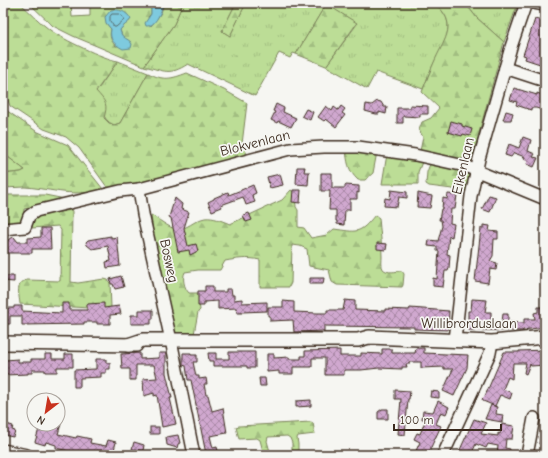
<svg xmlns="http://www.w3.org/2000/svg" width="548" height="458" viewBox="0 0 548 458" font-family="'Comic Neue',sans-serif">
  <style>
    .grass { fill: url(#grass-tufts); stroke: #7c845a }
    .forest { fill: url(#forest-firs); stroke: #7c845a; fill-rule: evenodd }
    .water { fill: #7ecade; stroke: #638a91 }
    .lines { fill: none; stroke-linecap: round; stroke-linejoin: round }
    .shore { stroke: #566a6b; stroke-width: 1 }
    .building { fill: url(#building-cross-hatch); stroke: #3b2a1e }
    .minor-casing { stroke: #3b2a1e; stroke-width: 14 }
    .major-casing { stroke: #3b2a1e; stroke-width: 16 }
    .minor { stroke: #f6f6f2; stroke-width: 11 }
    .major { stroke: #f6f6f2; stroke-width: 13 }
    .labels { text-anchor: middle; dominant-baseline: central; stroke-width: 3.5; stroke-linejoin: round; paint-order: stroke }
    .street-label { font-size: 14px; fill: #3b2a1e; stroke: #f6f6f2 }
  </style>
  <defs>
    <pattern id="grass-tufts" width="24" height="20" patternUnits="userSpaceOnUse"><rect width="24" height="20" fill="#bcdd96"/><path d="M3 7l-1-3M5 7V3M7 7l1-3M15 17l-1-3M17 17v-4M19 17l1-3" fill="none" stroke="#a2be81"/></pattern>
    <pattern id="forest-firs" width="22" height="20" patternUnits="userSpaceOnUse"><rect width="22" height="20" fill="#bcdd96"/><path d="M5 1l3.5 6h-7zM16 11l3.5 6h-7z" fill="#a2be81"/></pattern>
    <pattern id="building-cross-hatch" width="8" height="8" patternUnits="userSpaceOnUse"><rect width="8" height="8" fill="#d0a8cf"/><path d="M0 0l8 8M0 8l8-8" fill="none" stroke="#aa89a7"/></pattern>
  </defs>
  <rect width="100%" height="100%" fill="#f6f6f2"/>
  <filter id="ink" filterUnits="userSpaceOnUse"><feTurbulence type="fractalNoise" baseFrequency=".025" numOctaves="2"/><feDisplacementMap in="SourceGraphic" scale="8" xChannelSelector="R" yChannelSelector="G"/><feConvolveMatrix kernelMatrix="1 2 1 2 8 2 1 2 1" color-interpolation-filters="sRGB"/></filter>
  <g filter="url(#ink)">
    <g class="grass">
      <path d="M183,3H236L222,31L230,36L246,3H434C459,23 445,39 435,61C430,70 427,80 423,89L376,72L367,89L326,66L357,24L326,4L296,54L293,53L290,58L279,53L255,96L188,64C169,76 165,71 144,66L174,24Z"/>
      <path d="M465,3H518L504,42L477,18Z"/>
      <path d="M118,61L148,73L120,123L114,125C101,120 100,104 96,92Z"/>
      <path d="M3,153L25,170L21,172L3,174Z"/>
    </g>
    <g class="forest">
      <path d="M3,3H20C30,12 39,22 50,30C62,39 104,59 118,61L96,91C106,102 108,104 104,118L109,123L114,125L120,123L148,73C164,81 171,79 187,73L224,90L247,103L242,144L248,156L141,185L115,188L107,187L79,148L66,137L44,129L10,106L3,86Z"/>
      <path d="M29,3H71L72,17L90,16V3H114L122,4L128,6L134,5L136,3H151V14L148,17L151,26L161,13L164,3H183L174,24L144,66L73,36L53,26ZM131,19C128,24 123,25 120,30L123,38L131,42L116,46C111,41 109,37 111,29L106,23Z"/>
      <path d="M236,3H246L230,36L222,31Z"/>
      <path d="M434,3H465L477,18L504,42L471,162L420,151L423,137L419,130L422,122L431,118L439,108L422,92C426,82 430,71 435,60C445,38 459,23 434,3Z"/>
      <path d="M326,4L357,23L326,66L296,54Z"/>
      <path d="M3,108L36,131L68,145L103,189C76,198 52,189 25,187C18,187 10,188 3,188V174L21,172L25,170L3,153Z"/>
      <path d="M346,148L377,152L373,173L365,180H358C348,171 347,161 346,148Z"/>
      <path d="M387,154L422,162L418,172V184H382Z"/>
      <path d="M430,164L467,172L469,176L468,191L429,186L426,184L427,172Z"/>
      <path d="M291,190L295,193L296,207L298,210V227L304,228L311,238L327,235L334,229C357,232 359,235 375,215L379,218C380,231 382,244 382,257C382,260 381,266 383,269C388,274 396,271 402,271L404,274L403,285L402,287L337,285L332,282L329,270L309,266L307,249L300,246L292,245L291,283L289,287H260V260C248,257 236,259 225,261L220,270H198L185,272C182,278 184,288 189,293H198L200,310L198,312L194,334H175L154,241L151,215C157,218 169,228 176,229C187,230 194,220 205,218C214,217 222,221 230,224L282,200Z"/>
      <path d="M3,195H45L70,200L24,209L23,223L3,225Z"/>
      <path d="M72,210L71,282L78,283L104,279L108,280L110,283L111,307L107,309L20,304C19,294 15,283 27,280L60,281L61,230L58,226L32,228L33,216Z"/>
      <path d="M311,422L313,423L315,434L298,436L297,438L298,444V455H292V443L290,438L287,436L268,437L267,441L271,455H264L260,440L257,438L239,439L236,427L239,426Z"/>
    </g>
    <g class="water">
      <path d="M151,3H164C161,11 156,27 146,26L145,23L151,14Z"/>
      <path d="M111,10C119,9 126,11 131,19C128,24 123,25 120,30C122,40 128,37 132,44L131,48L123,49C114,44 109,40 111,29L106,23L105,17Z"/>
    </g>
    <g class="lines">
      <path class="shore" d="M112,14H119L124,18V20L116,27H114L110,21V17Z"/>
    </g>
    <g class="building">
      <path d="M535,19L545,22V29L542,38H545V60L543,65L525,59L526,56L523,55Z"/>
      <path d="M514,88L537,95V93L545,96V111L536,108H531V110L516,105L517,102L510,100Z"/>
      <path d="M377,101L381,102L384,107H387L386,114L379,112V114H376L365,111L366,104L372,105Z"/>
      <path d="M276,104L284,108L283,112L296,118L291,127L278,121L277,123L271,120L275,112L273,111Z"/>
      <path d="M410,105L428,106V114H420V117L403,116V123H397V108H410Z"/>
      <path d="M326,106L332,111L334,107L338,110L341,106L345,109L342,113L345,115L336,127L326,119L324,121L318,117Z"/>
      <path d="M306,109L313,112L310,120L302,116Z"/>
      <path d="M506,111L513,113L511,120H503Z"/>
      <path d="M451,121L462,124V126L472,129L470,136L463,134L462,136L448,132Z"/>
      <path d="M523,137L531,140L528,151L535,154L533,157L538,158L534,167L527,164L528,161L524,159L525,157L514,153L511,157L505,155L509,144L519,148Z"/>
      <path d="M297,167H305L304,172H309L308,185L296,184Z"/>
      <path d="M321,173H332V188H345V185L359,186V193L357,192V199H350V210H345L344,225L337,224V221H336V210H329L330,191H321Z"/>
      <path d="M280,174L283,185L270,188L267,177Z"/>
      <path d="M253,185L256,193L252,195L255,202L246,205L243,197L221,205L222,207L212,211L208,202L214,199V198L228,192L229,195Z"/>
      <path d="M293,190H301L300,203L292,202Z"/>
      <path d="M391,190L407,192V198L399,197L397,207L384,206L385,198L390,199Z"/>
      <path d="M418,193L432,196L430,208L417,207Z"/>
      <path d="M448,194L457,195L455,209H451L450,223L454,224L452,237L449,236L447,254L450,255L449,268L448,271H445L443,287L433,286V278L437,279L439,251H437V247L428,246L429,240L438,241L442,226L441,220H439L441,209H442L443,198L447,199Z"/>
      <path d="M489,195L496,197L490,212L482,209Z"/>
      <path d="M175,198L182,204L181,209L189,212L184,228L188,246L196,244L198,251L190,255L189,250L178,252L171,218L169,217Z"/>
      <path d="M249,213L252,220L246,222L243,215Z"/>
      <path d="M483,225L490,226L489,231L498,232V239H494L493,256L490,261L497,263L496,270L490,269L488,283L475,281L481,228H483Z"/>
      <path d="M41,228H50L51,249H32V253H7V242L9,239L14,237L18,242H28V238L41,237Z"/>
      <path d="M111,236V238L117,237L120,266L107,268L106,262L111,261L108,246L92,249L87,245L86,242L88,240Z"/>
      <path d="M377,243L387,244L386,250L377,249Z"/>
      <path d="M3,276H14V282L3,281Z"/>
      <path d="M121,276L124,287L115,289L113,284H111L110,279Z"/>
      <path d="M310,278H324L323,284H310Z"/>
      <path d="M205,286H213V292H226V289H231L232,295H234V300L242,299V303L267,302V311L242,312V313H237L236,308L218,309V301L204,302V306H198V291H205Z"/>
      <path d="M472,299L487,300L485,312H491V322H502L503,314H508V322L524,323V319H535L534,313L538,312V307H545V327L523,330V331H521L468,330V311H471Z"/>
      <path d="M345,300L355,301V310L385,311V309L409,310L410,308L449,311L448,330L414,329V327L324,326V331L294,332L293,320L270,321V316H268V307H283V301L294,302V312L317,313H327V310H343Z"/>
      <path d="M62,303H69V310H87V304L104,303V308L119,306L121,314L110,315V324H97V322H84V324L22,325V316H10V324H3V308H14V306H22V311L62,313Z"/>
      <path d="M139,310H153V319H151V324H131V315H139Z"/>
      <path d="M416,348H424V353L468,355L467,368L454,396L443,391L453,369H444V367L421,368V362H409V364H406L407,367H402V369L379,368L361,370H344V375H325V358H312V367H293V374H279V371L267,372V354H274V358L289,357V359H301V356H305V351L340,350V356H361V353L382,354V349H392V353H415Z"/>
      <path d="M545,350V365L531,366L530,364L526,374L524,373L526,363H513L512,379L508,377L503,389L512,393L510,399L500,395L495,406L483,401L482,399L485,396L504,352H519V351Z"/>
      <path d="M229,352H255V368H247V366H213V361H209L208,353H216V359H229Z"/>
      <path d="M140,353V359L159,358V353H166V373L172,398H170L176,424L162,427L157,395L154,396V393L144,396L143,379L157,378L154,365H136V380H130V369H122L121,354Z"/>
      <path d="M183,353H191V355H197V362H193L196,376H199V379L206,378L207,384H204L206,395H208L212,411L223,408L227,433L210,436L213,448L217,447L219,455L206,454L191,380H188L186,366L183,365Z"/>
      <path d="M45,354H52V359H65V354H73V367H57V372H45V370H32V373H28V374L5,375V360L18,359V362H31V359H45Z"/>
      <path d="M96,359H106V363H110V369H106V373H101V377L80,378V387H74V370L96,369Z"/>
      <path d="M259,378H265L266,386H260Z"/>
      <path d="M395,390L410,391L409,399H408L405,435L398,434L401,399H395Z"/>
      <path d="M431,391L439,392V398L430,397Z"/>
      <path d="M311,400V406L296,407V401Z"/>
      <path d="M438,401L449,407L446,414L441,412L436,424L441,426L432,445L428,455H414L420,442L414,439L417,433L420,434L426,419H422L423,411L433,412Z"/>
      <path d="M491,405L497,407L496,414L503,415L502,422L485,419Z"/>
      <path d="M382,409H388V419H378V412Z"/>
      <path d="M474,419L486,423L481,434L498,436V433L500,434L502,424L514,426L512,439H506L505,448L510,449L509,455H497L498,446L488,444L486,448L476,444L471,455H466L459,452Z"/>
      <path d="M3,423L13,426L12,430L15,431L13,437L3,435Z"/>
      <path d="M54,424H61L58,434L76,438L77,436L91,439L90,443L106,446L108,440L116,442L114,450L126,453V455H76V453L56,448V445L46,442L45,445L35,442L39,429H42L43,426L53,428Z"/>
      <path d="M542,426H545V445L539,444Z"/>
      <rect x="150" y="427" width="9" height="7"/>
      <path d="M178,435L180,443L178,444L177,448L167,445L166,437Z"/>
      <path d="M134,442L144,445L143,451L132,449Z"/>
    </g>
    <g class="lines">
      <defs>
        <g id="minor">
          <path d="M534,3L545,5"/>
          <path d="M505,68L545,81"/>
          <path d="M139,189L143,214L172,345L194,455"/>
          <path d="M3,229L25,227L29,216L36,211L120,191L139,189L290,149L324,147H358L415,155L465,166L545,199"/>
          <path d="M455,340L471,196L479,159L511,47L526,3"/>
          <path d="M3,450L27,455"/>
          <path d="M443,455L490,353L492,342"/>
          <path d="M527,455L534,418"/>
        </g>
        <g id="major">
          <path d="M3,343L136,345"/>
          <path d="M128,345L143,340H358L369,337L492,342L545,337"/>
        </g>
      </defs>
      <use href="#minor" class="minor-casing"/>
      <use href="#major" class="major-casing"/>
      <use href="#minor" class="minor"/>
      <use href="#major" class="major"/>
    </g>
  </g>
  <g class="labels">
    <g class="street-label">
      <text transform="translate(255 143) rotate(-14)">Blokvenlaan</text>
      <text transform="translate(463 166) rotate(-77)">Eikenlaan</text>
      <text transform="translate(169 261) rotate(78)">Bosweg</text>
      <text x="469" y="323">Willibrorduslaan</text>
    </g>
  </g>
  <rect width="548" height="458" fill="none" stroke="#f6f6f2" stroke-width="16"/>
  <rect x="8" y="8" width="532" height="442" fill="none" stroke="#3b2a1e" stroke-width="1.5" filter="url(#ink)"/>
  <g transform="translate(46 412) rotate(211)"><circle r="19" fill="#f6f6f2" stroke="#aba49d"/>
  <path d="M0-3L7 15L0 10L-7 15Z" fill="#c8321e"/>
  <text y="-6" font-size="11" font-weight="bold" text-anchor="middle" fill="#3b2a1e">N</text>
  </g>
  <path d="M394 424v6h107v-6" fill="none" stroke="#3b2a1e" stroke-width="2"/>
  <text x="400" y="424" font-size="12" fill="#3b2a1e" stroke="#f6f6f2" stroke-width="3" paint-order="stroke">100 m</text>
</svg>
